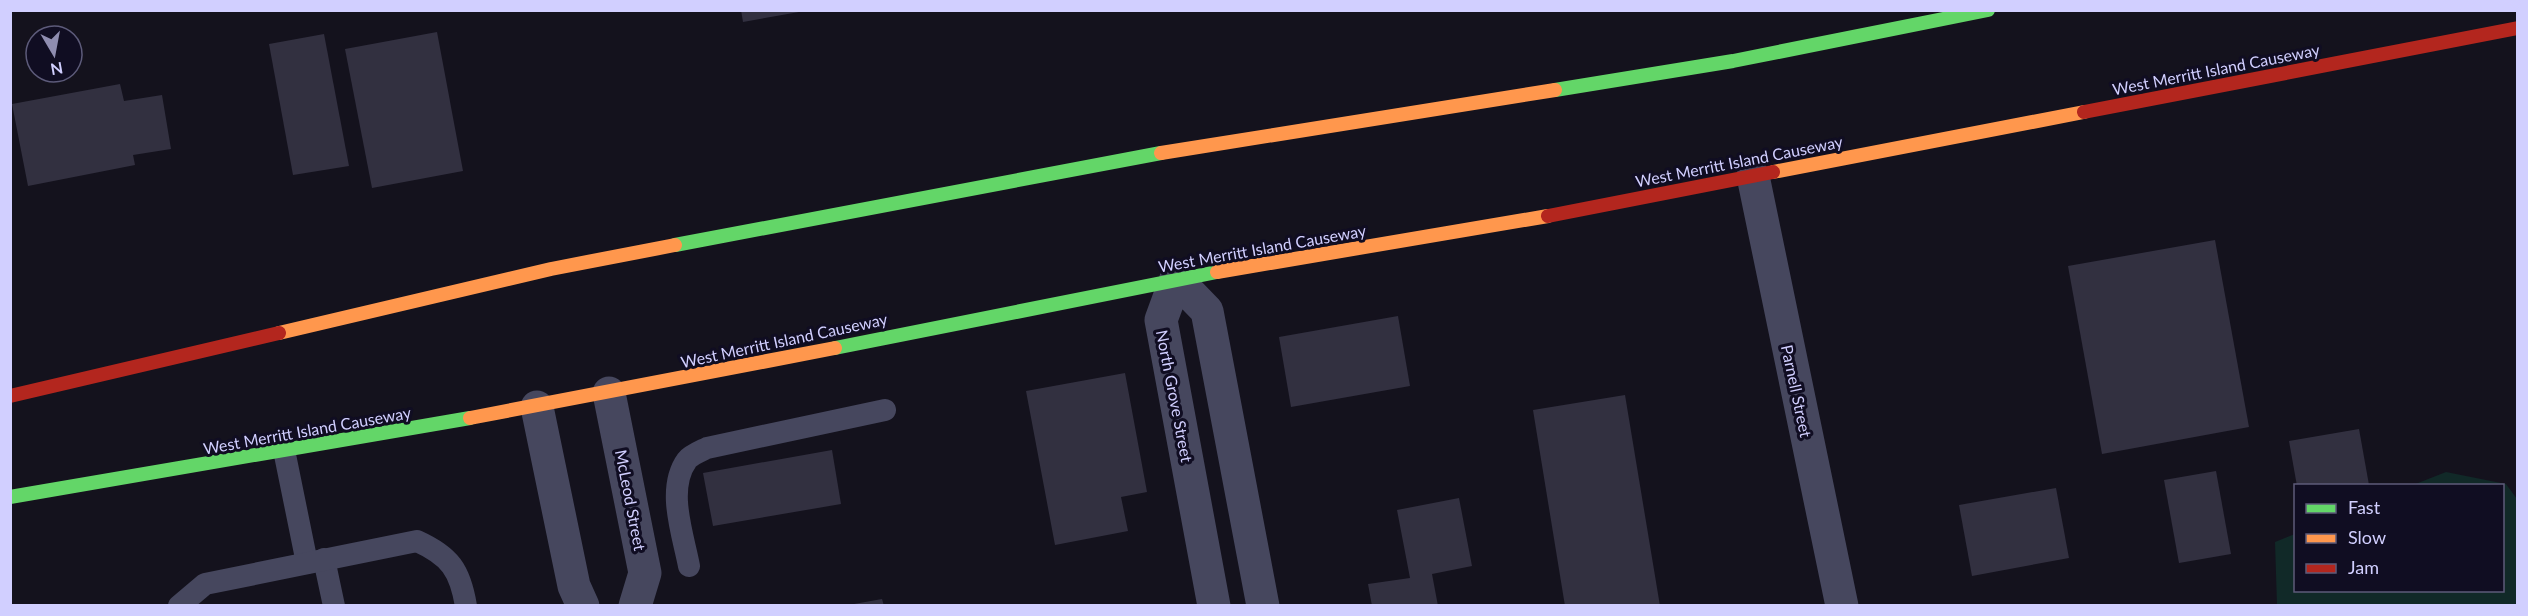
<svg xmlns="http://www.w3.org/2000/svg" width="2528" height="616" viewBox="0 0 2528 616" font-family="Lato,sans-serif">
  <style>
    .green { fill: #112928 }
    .building { fill: #323040 }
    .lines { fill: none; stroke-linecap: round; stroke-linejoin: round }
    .lane { stroke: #46475e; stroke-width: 22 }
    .street { stroke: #46475e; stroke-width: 33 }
    .fast { stroke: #63d668; stroke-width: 14 }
    .slow { stroke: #ff974d; stroke-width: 14 }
    .jam { stroke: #b3261e; stroke-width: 14 }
    .labels { text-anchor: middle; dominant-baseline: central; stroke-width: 6; stroke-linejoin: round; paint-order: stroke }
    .street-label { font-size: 16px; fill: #d1cfff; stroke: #100d22 }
  </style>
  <rect width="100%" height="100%" fill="#14121d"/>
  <path class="green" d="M2446,472L2506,484L2517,499V605H2277L2275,542L2295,534L2296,590H2502V486L2413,485Z"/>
  <g class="building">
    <path d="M741,10H799V12L743,22Z"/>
    <path d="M437,32L463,171L372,188L345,49Z"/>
    <path d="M324,34L349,166L293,175L269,44Z"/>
    <path d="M120,84L124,101L162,95L171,149L133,155L135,165L28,186L12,104Z"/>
    <path d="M2215,240L2249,427L2102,454L2068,266Z"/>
    <path d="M1398,316L1410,386L1291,407L1279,337Z"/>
    <path d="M1125,373L1147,492L1121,497L1128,531L1055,545L1026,391Z"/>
    <path d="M1625,395L1660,606H1565L1533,410Z"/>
    <path d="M2359,429L2369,485L2297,486L2289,441Z"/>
    <path d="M832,450L841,504L713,526L703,473Z"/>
    <path d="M2216,471L2231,554L2179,563L2164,480Z"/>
    <path d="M2056,488L2069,558L1972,576L1959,505Z"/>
    <path d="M1459,498L1472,566L1432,574L1438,606H1372L1368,584L1410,578L1397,510Z"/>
    <path d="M882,599L884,606H854V604Z"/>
  </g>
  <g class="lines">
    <g class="lane">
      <path d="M284,450L307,563"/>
      <path d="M324,559L334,606"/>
      <path d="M689,566C683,534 666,489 687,460C691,455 701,451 707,448L885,410"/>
      <path d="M179,606L205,584L417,541C450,556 460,570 466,606"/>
    </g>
    <g class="street">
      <path d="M1753,176L1842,606"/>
      <path d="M609,393L645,573L635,606"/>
      <path d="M537,407L574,586L583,606"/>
      <path d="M1214,606L1161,320L1176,279L1207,311L1263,606"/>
    </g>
    <g class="fast">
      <path d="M1555,90L1733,61L1988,10"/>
      <path d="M675,245L1161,153"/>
      <path d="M835,348L1217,272"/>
      <path d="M10,497L470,418"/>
    </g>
    <g class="slow">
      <path d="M1161,153L1555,90"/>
      <path d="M1773,172L2084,112"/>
      <path d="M1217,272L1548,216"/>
      <path d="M279,333L551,269L675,245"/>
      <path d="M470,418L835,348"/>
    </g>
    <g class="jam">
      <path d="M2084,112L2518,28"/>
      <path d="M1548,216L1773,172"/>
      <path d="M10,396L279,333"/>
    </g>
  </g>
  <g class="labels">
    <g class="street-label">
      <text transform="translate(2216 69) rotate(-11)">West Merritt Island Causeway</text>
      <text transform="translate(1739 161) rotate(-11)">West Merritt Island Causeway</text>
      <text transform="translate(1262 248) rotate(-10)">West Merritt Island Causeway</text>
      <text transform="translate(784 340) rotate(-12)">West Merritt Island Causeway</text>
      <text transform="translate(1797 391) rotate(78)">Parnell Street</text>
      <text transform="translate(1175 396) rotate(79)">North Grove Street</text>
      <text transform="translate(307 430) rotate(-10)">West Merritt Island Causeway</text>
      <text transform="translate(631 500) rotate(79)">McLeod Street</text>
    </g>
  </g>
  <rect width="2528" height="616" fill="none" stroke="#d1cfff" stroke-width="24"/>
  <rect x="2294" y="484" width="210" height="108" fill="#100d22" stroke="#5d5b7a" stroke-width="1.5"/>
  <rect x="2306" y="504" width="30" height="9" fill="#63d668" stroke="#5d5b7a" stroke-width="1.5"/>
  <text x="2348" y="514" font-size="18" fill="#d1cfff">Fast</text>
  <rect x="2306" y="534" width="30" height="9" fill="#ff974d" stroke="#5d5b7a" stroke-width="1.5"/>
  <text x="2348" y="544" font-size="18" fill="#d1cfff">Slow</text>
  <rect x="2306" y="564" width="30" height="9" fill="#b3261e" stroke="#5d5b7a" stroke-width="1.5"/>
  <text x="2348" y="574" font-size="18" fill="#d1cfff">Jam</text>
  <g transform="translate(54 54) rotate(170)"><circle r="28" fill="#100d22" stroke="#5d5b7a" stroke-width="1.5"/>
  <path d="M0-4.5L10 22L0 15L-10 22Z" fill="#8f8db0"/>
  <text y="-9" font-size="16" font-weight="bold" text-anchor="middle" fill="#d1cfff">N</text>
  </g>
</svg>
